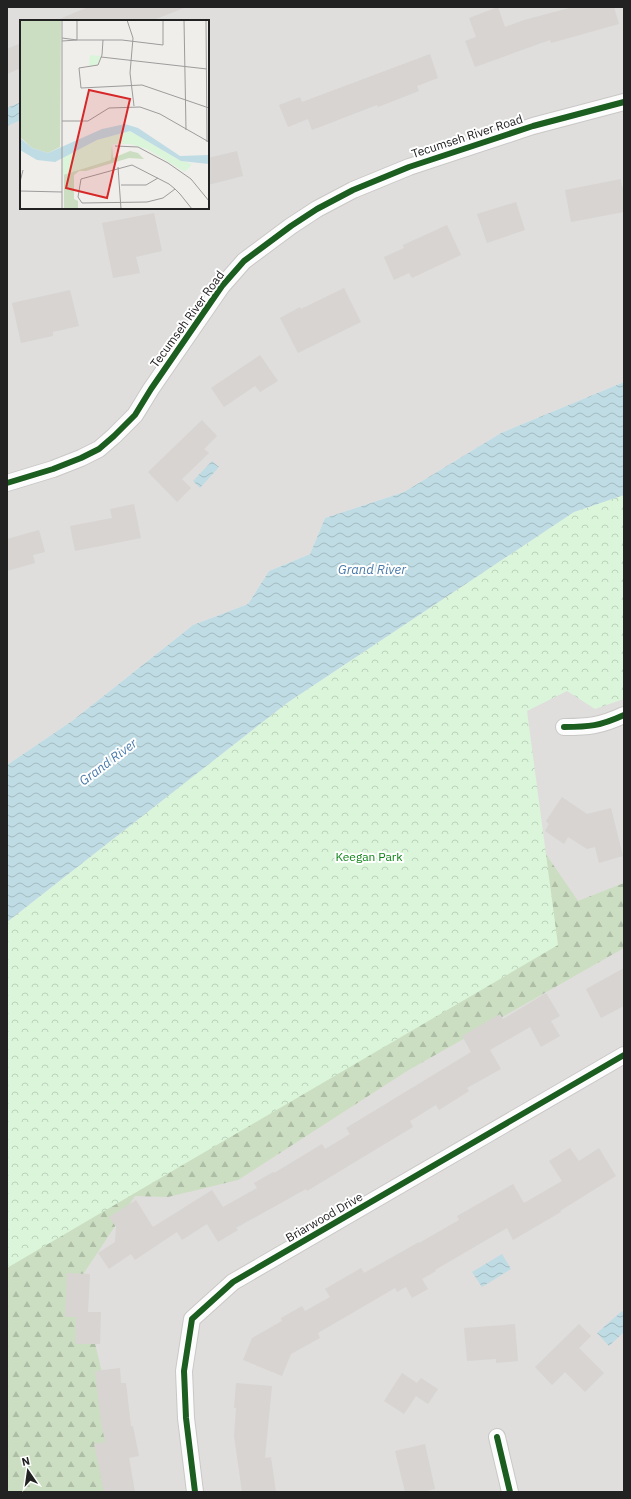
<svg xmlns="http://www.w3.org/2000/svg" width="631" height="1499" viewBox="0 0 631 1499" font-family="'IBM Plex Sans',sans-serif">
  <style>
    .residential { fill: #dfdedc; fill-rule: evenodd }
    .forest { fill: url(#forest-firs) }
    .park { fill: url(#park-crowns) }
    .water { fill: url(#water-waves) }
    .building { fill: #d7d4d2 }
    .lines { fill: none; stroke-linecap: round; stroke-linejoin: round }
    .street-casing { stroke: #c9c8c7; stroke-width: 18 }
    .street { stroke: #fdfcfc; stroke-width: 16 }
    .cycleway-casing { stroke: #fff; stroke-width: 8 }
    .cycleway { stroke: #1b5e20; stroke-width: 6 }
    .labels { text-anchor: middle; dominant-baseline: central; stroke-width: 4; stroke-linejoin: round; paint-order: stroke }
    .street-label { font-size: 12px; fill: #222; stroke: #fff }
    .park-label { font-size: 12px; fill: #0c8416; stroke: #fff }
    .water-label { font-size: 13px; font-style: italic; fill: #4a7aab; stroke: #fff }
    .inset-road { fill: none; stroke: #9e9c9b; stroke-width: 1 }
    .view { fill: #d62828; fill-opacity: 0.15; stroke: #d62828; stroke-width: 2 }
    .inset-edge { fill: none; stroke: #222; stroke-width: 2 }
  </style>
  <defs>
    <pattern id="forest-firs" width="22" height="20" patternUnits="userSpaceOnUse"><rect width="22" height="20" fill="#cbdec1"/><path d="M5 1l3.5 6h-7zM16 11l3.5 6h-7z" fill="#aebea6"/></pattern>
    <pattern id="park-crowns" width="20" height="18" patternUnits="userSpaceOnUse"><rect width="20" height="18" fill="#daf5da"/><path d="M2 6a3 3 0 1 1 6 0M12 15a3 3 0 1 1 6 0" fill="none" stroke="#bbd2bb"/></pattern>
    <pattern id="water-waves" width="16" height="10" patternUnits="userSpaceOnUse"><rect width="16" height="10" fill="#bfdbe3"/><path d="M0 5q4-4 8 0t8 0" fill="none" stroke="#a4bcc2"/></pattern>
  </defs>
  <rect width="100%" height="100%" fill="#f0eeeb"/>
  <g class="residential">
    <path d="M7,7H624V382L501,433L404,492L325,518L310,554L269,571L248,604L193,625L72,721L7,765ZM21,21H208V208H21Z"/>
    <path d="M624,495V1492H59L7,922Z"/>
  </g>
  <path class="forest" d="M516,710L528,828L578,901L624,883V948L407,1071L238,1180L168,1197L135,1196L80,1279L130,1492H7V922Z"/>
  <path class="park" d="M624,495V699L595,709L567,691L527,711L558,945L7,1268V922L287,703L574,512Z"/>
  <g class="water">
    <path d="M21,102V120L7,126V108Z"/>
    <path d="M624,382V495L574,512L287,703L7,922V765L72,721L193,625L248,604L269,571L310,554L325,518L404,492L501,433Z"/>
    <path d="M212,461L219,467L200,488L193,481Z"/>
    <path d="M502,1254L511,1269L482,1287L472,1272Z"/>
    <path d="M622,1311L624,1313V1332L609,1346L597,1333Z"/>
  </g>
  <g class="building">
    <path d="M88,7H184V8L151,21H55Z"/>
    <path d="M498,7L505,27L524,20L573,7H614L619,24L551,43L550,40L475,67L465,41L476,37L469,18Z"/>
    <path d="M21,43V68L7,74V49Z"/>
    <path d="M430,54L438,78L417,86L419,91L378,107L377,105L312,130L308,119L288,127L279,105L300,97L302,102Z"/>
    <path d="M237,151L243,176L208,185V158Z"/>
    <path d="M621,179L622,187L624,186V212L571,222L565,190Z"/>
    <path d="M516,202L525,230L487,243L477,214Z"/>
    <path d="M154,213L162,251L136,257L140,273L113,278L102,223Z"/>
    <path d="M447,225L461,255L412,278L409,273L394,280L384,257L404,248L403,245Z"/>
    <path d="M344,288L361,322L298,353L280,318L300,307L301,309Z"/>
    <path d="M70,290L79,326L53,332V336L21,343L12,303Z"/>
    <path d="M260,355L278,381L260,392L255,386L224,407L211,388Z"/>
    <path d="M202,420L217,436L204,449L209,453L182,479L191,488L177,502L148,472Z"/>
    <path d="M134,504L141,538L75,551L70,526L112,518L110,509Z"/>
    <path d="M39,530L45,552L33,555L35,563L7,571V539Z"/>
    <path d="M562,797L587,814L611,808L623,856L599,863L595,847L587,849L568,837L564,844L545,831L549,824L546,821Z"/>
    <path d="M624,968V1006L601,1018L586,989Z"/>
    <path d="M546,993L560,1016L551,1021L560,1036L541,1047L530,1027L490,1050L501,1069L467,1088L469,1091L439,1110L436,1105L410,1121L413,1127L307,1191L306,1189L236,1228L238,1230L218,1242L207,1224L182,1240L177,1232L135,1260L131,1254L109,1269L98,1253L115,1242L116,1227L109,1217L136,1200L153,1227L212,1190L223,1207L257,1188L254,1183L273,1172L274,1173L322,1144L325,1149L350,1134L346,1128L471,1052L462,1036L500,1014L503,1019Z"/>
    <path d="M570,1148L579,1161L599,1148L616,1176L560,1211L561,1212L513,1240L507,1228L435,1270L436,1271L422,1279L428,1289L412,1298L406,1287L397,1292L395,1288L318,1333L320,1338L291,1354L282,1376L243,1360L252,1338L282,1321L281,1318L302,1306L305,1311L330,1297L325,1289L361,1268L364,1273L419,1242V1243L459,1220L457,1216L513,1184L524,1203L562,1181L549,1161Z"/>
    <path d="M67,1273L90,1274L88,1312H101L100,1344H75L76,1317H65Z"/>
    <path d="M515,1324L518,1361L496,1363V1359L467,1361L464,1328Z"/>
    <path d="M579,1324L591,1336L579,1348L604,1373L585,1392L565,1372L552,1385L535,1367Z"/>
    <path d="M120,1368L121,1383H126L131,1426H133L139,1456L129,1458L135,1492H104L94,1444L105,1442L101,1422L95,1371Z"/>
    <path d="M402,1373L417,1383L421,1378L438,1389L428,1404L416,1396L404,1414L384,1401Z"/>
    <path d="M236,1383L272,1386L265,1458L271,1457L276,1492H242L234,1436L236,1408H234Z"/>
    <path d="M425,1444L435,1489L422,1492H405L395,1451Z"/>
  </g>
  <g class="lines">
    <defs>
      <g id="street">
        <path d="M7,483L53,469L81,458L99,449L114,436L135,415L151,389L222,286L244,261L291,226L317,209L353,190L409,167L533,126L624,102"/>
        <path d="M564,727C589,727 600,726 624,715"/>
        <path d="M497,1437L510,1492"/>
        <path d="M195,1492L186,1418L184,1371L192,1319L233,1282L624,1055"/>
      </g>
    </defs>
    <use href="#street" class="street-casing"/>
    <use href="#street" class="street"/>
    <defs>
      <g id="cycleway">
        <path d="M7,483L53,469L81,458L99,449L114,436L135,415L151,389L222,286L244,261L291,226L317,209L353,190L409,167L533,126L624,102"/>
        <path d="M564,727C589,727 600,726 624,715"/>
        <path d="M497,1437L510,1492"/>
        <path d="M195,1492L186,1418L184,1371L192,1319L233,1282L624,1055"/>
      </g>
    </defs>
    <use href="#cycleway" class="cycleway-casing"/>
    <use href="#cycleway" class="cycleway"/>
  </g>
  <g class="labels">
    <g class="street-label">
      <text transform="translate(467 136) rotate(-18)">Tecumseh River Road</text>
      <text transform="translate(187 319) rotate(-54)">Tecumseh River Road</text>
      <text transform="translate(324 1217) rotate(-30)">Briarwood Drive</text>
    </g>
    <g class="park-label">
      <text x="369" y="856">Keegan Park</text>
    </g>
    <g class="water-label">
      <text x="372" y="569">Grand River</text>
      <text transform="translate(108 762) rotate(-37)">Grand River</text>
    </g>
  </g>
  <g transform="translate(20 20)">
    <rect width="189" height="189" fill="#f0eeeb"/>
    <path d="M0,0H41L40,127L28,133L12,128L0,117ZM96,122L92,124L93,138L110,131L118,133L124,139L109,138L66,151H59L54,155V179L58,181V189H44V137Z" fill="#cbdec1"/>
    <path d="M70,35L81,36L77,45L69,46ZM110,111L157,139L172,144L165,152L127,129L110,124H95L92,125L91,140L43,155V137L77,120Z" fill="#daf5da"/>
    <path d="M105,104L118,108L160,136L189,135V144L161,141L110,111L77,120L35,142L17,140L0,130V118L12,128L28,133L82,109Z" fill="#bfdbe3"/>
    <path class="inset-road" d="M57,0V20H102L143,25V0M70,0H164M107,0L113,18L110,53L114,86M164,0L166,110M186,0L187,122M42,18L57,20L42,21M83,20L82,35L78,45L59,48L61,68L122,65L189,88M81,37L187,49M42,101H68L89,88L120,87L140,94L189,122M95,126L118,127L148,143L171,159L189,181M98,147L101,189M0,162L3,150M101,165H126L138,158M155,169L143,178L127,182L62,183L58,177L61,159L112,145L149,164L155,169L160,174L172,189M0,171L42,172M42,189V0"/>
    <path class="view" d="M69,70L110,79L87,178L46,168Z"/>
    <rect width="189" height="189" class="inset-edge"/>
  </g>
  <rect width="631" height="1499" fill="none" stroke="#222222" stroke-width="16"/>
  <g transform="translate(28 1471) rotate(347)" stroke="#ffffff" stroke-width="3" paint-order="stroke">
  <path d="M0-3L7 15L0 10L-7 15Z" fill="#222222"/>
  <text y="-6" font-size="11" font-weight="bold" text-anchor="middle" fill="#222222">N</text>
  </g>
</svg>
